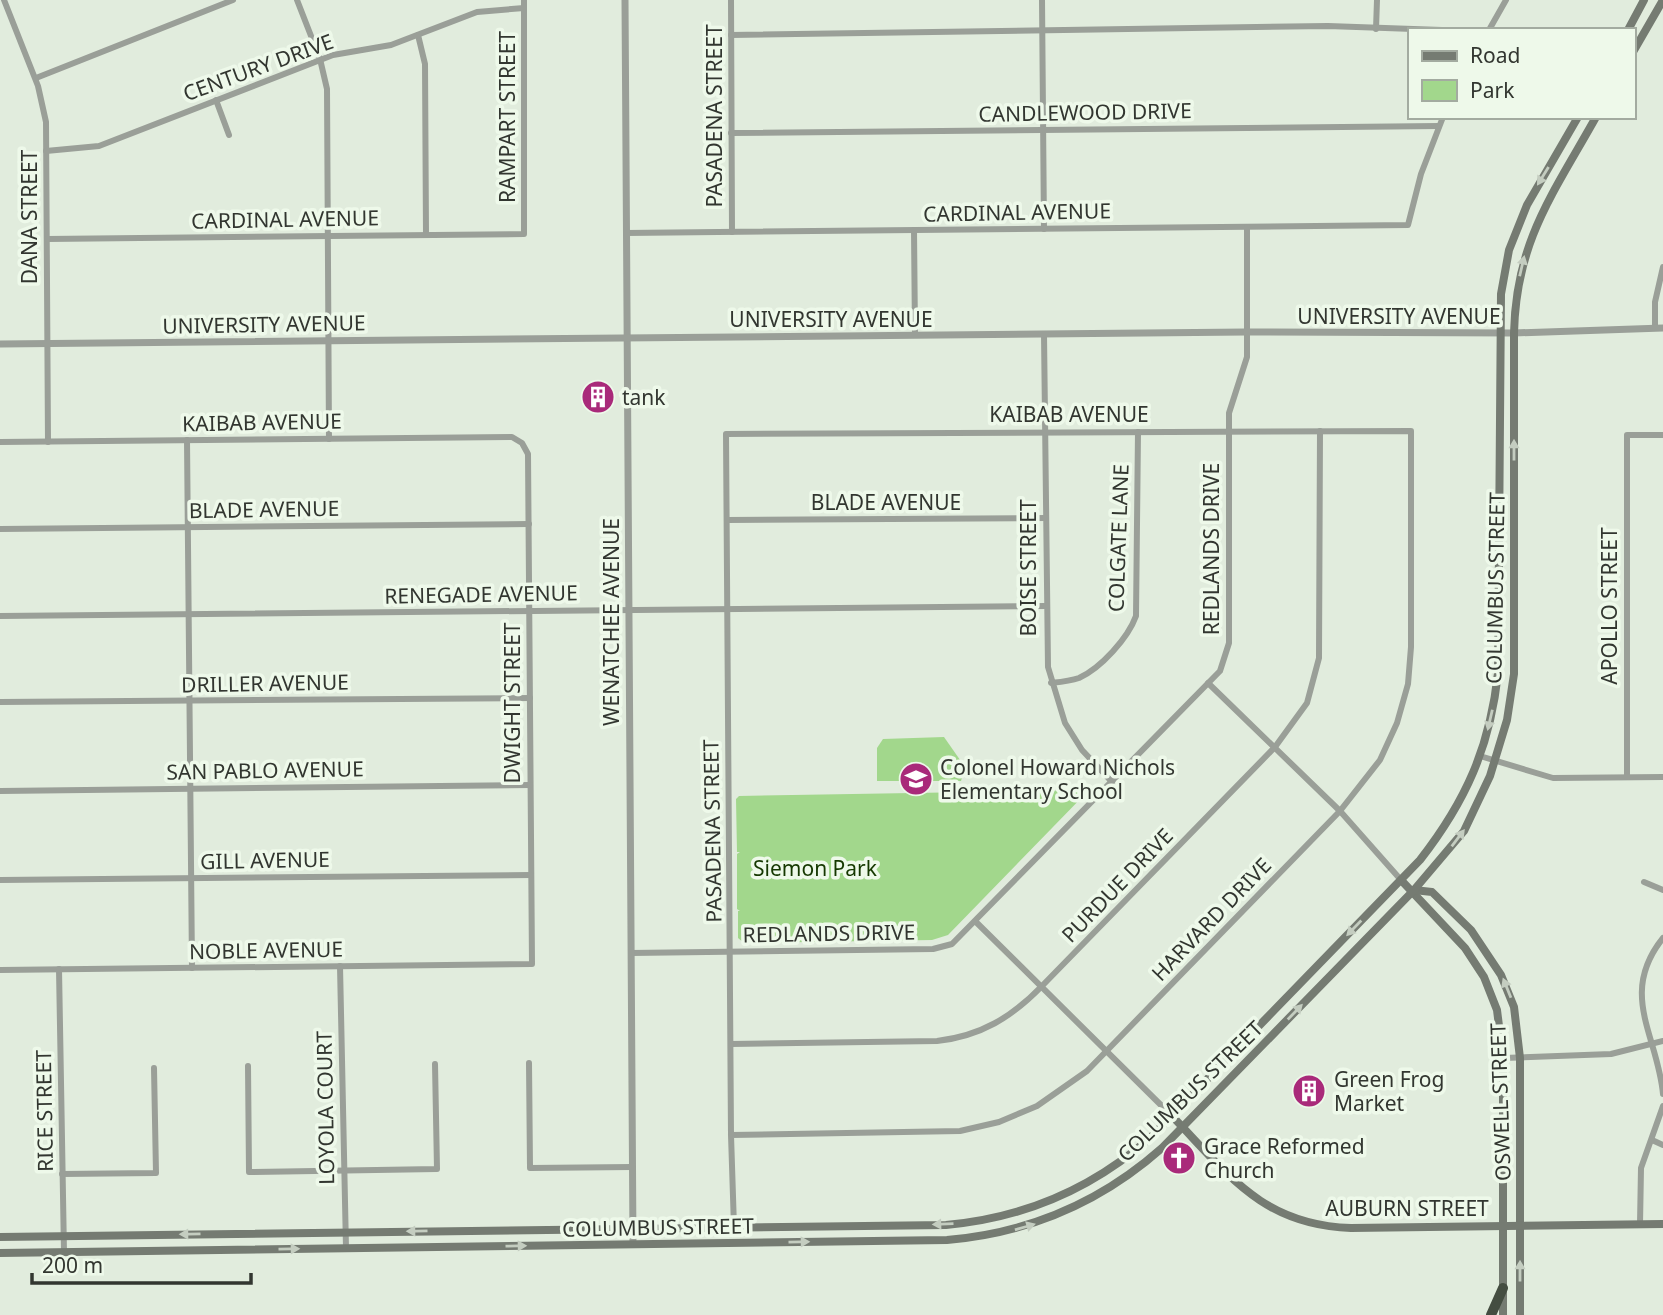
<svg xmlns="http://www.w3.org/2000/svg" width="1663" height="1315" viewBox="0 0 1663 1315" font-family="'Noto Sans',sans-serif">
  <style>
    .green { fill: #a2d78c }
    .lines { fill: none; stroke-linecap: round; stroke-linejoin: round }
    .minor { stroke: #9a9f98; stroke-width: 6 }
    .tertiary { stroke: #9a9f98; stroke-width: 7 }
    .secondary { stroke: #757b72; stroke-width: 8 }
    .motorway { stroke: #444d41; stroke-width: 10 }
    .oneway { fill: #c4cdc0 }
    .labels { text-anchor: middle; dominant-baseline: central; stroke-width: 7; stroke-linejoin: round; paint-order: stroke }
    .street-label { font-size: 21px; fill: #323630; stroke: #eef9ea }
    .poi-label { font-size: 21px; fill: #323630; stroke: #eef9ea; text-anchor: start }
    .park-label { font-size: 21px; fill: #153800; stroke: #eef9ea }
  </style>
  <rect width="100%" height="100%" fill="#e1ecdd"/>
  <g class="green">
    <path d="M944,737L965,767L961,781H877V748L883,739Z"/>
    <path d="M1089,790L948,935L932,940L744,943L738,938V911H740L737,909V854L740,852H737L736,799L739,796Z"/>
  </g>
  <g class="lines">
    <g class="minor">
      <path d="M4,0L38,86L46,122L48,442"/>
      <path d="M297,0L320,59L327,89L329,439"/>
      <path d="M731,0L732,232"/>
      <path d="M1042,0L1044,229"/>
      <path d="M1376,29L1377,0"/>
      <path d="M1489,30L1506,0"/>
      <path d="M418,35L425,64L426,235"/>
      <path d="M731,35L1328,26L1442,30"/>
      <path d="M36,78L233,0"/>
      <path d="M216,100L229,135"/>
      <path d="M731,133L1439,126"/>
      <path d="M46,151L99,146L333,55L391,45L477,12L524,8"/>
      <path d="M914,230L915,335"/>
      <path d="M626,233L1408,225L1421,174L1443,117"/>
      <path d="M47,239L524,234V0"/>
      <path d="M1655,328V302L1663,267"/>
      <path d="M1044,334L1048,667L1065,723L1082,750L1112,782"/>
      <path d="M187,440L192,968"/>
      <path d="M0,442L512,437L522,443L528,454L532,964L0,970"/>
      <path d="M727,520L1046,518"/>
      <path d="M0,529L529,524"/>
      <path d="M0,616L1046,606"/>
      <path d="M1051,683C1060,682 1070,681 1079,678C1101,668 1128,638 1136,616L1138,432"/>
      <path d="M1208,683L1340,811L1401,880"/>
      <path d="M0,702L530,698"/>
      <path d="M1480,756L1553,778L1663,777"/>
      <path d="M1627,777V435H1663"/>
      <path d="M0,791L530,785"/>
      <path d="M0,880L531,875"/>
      <path d="M1644,882L1663,890"/>
      <path d="M976,922L1172,1116"/>
      <path d="M1663,938C1618,994 1658,1036 1663,1094"/>
      <path d="M631,953L933,949L952,944L1220,671L1229,643V413L1247,357V227"/>
      <path d="M340,966L346,1248"/>
      <path d="M59,969L64,1252"/>
      <path d="M731,1044L937,1041C981,1036 1012,1017 1042,986L1275,747L1307,703L1319,658L1320,431"/>
      <path d="M1503,1058L1611,1054L1663,1041"/>
      <path d="M529,1063L530,1168L632,1167"/>
      <path d="M248,1066L249,1172L437,1169L435,1064"/>
      <path d="M731,1135L960,1131L999,1122L1037,1106L1087,1071L1340,811L1380,760L1397,723L1408,684L1411,647V431L726,434L731,1135L734,1227"/>
      <path d="M1652,1140L1663,1145"/>
      <path d="M62,1174L156,1173L154,1068"/>
      <path d="M1640,1224L1641,1168L1663,1106"/>
    </g>
    <g class="tertiary">
      <path d="M625,0L633,1244"/>
      <path d="M0,344L1246,332L1514,333L1663,328"/>
    </g>
    <g class="secondary">
      <path d="M1628,30L1644,0"/>
      <path d="M1633,52L1663,0"/>
      <path d="M1401,880L1465,948L1484,977L1497,1010L1503,1058V1315"/>
      <path d="M1414,890L1432,892L1471,930L1501,975L1514,1007L1520,1058V1315"/>
      <path d="M1172,1116C1228,1174 1262,1225 1351,1228L1663,1224"/>
      <path d="M0,1237L946,1225C1025,1218 1092,1189 1151,1137L1420,860C1466,801 1490,747 1498,673L1501,294L1509,250L1527,205L1578,117"/>
      <path d="M0,1253L947,1240C1029,1233 1100,1203 1162,1148L1414,890L1464,831L1490,776L1507,720L1514,674V333C1516,241 1553,194 1596,117"/>
    </g>
    <path class="motorway" d="M1491,1315L1503,1288"/>
  </g>
  <defs><path id="oneway-solid" d="M-6-.8H1V-3.2L6.5 0L1 3.2V.8H-6Z" transform="scale(1.75)"/></defs>
  <g class="oneway">
    <use href="#oneway-solid" transform="translate(1543 176) rotate(122)"/>
    <use href="#oneway-solid" transform="translate(1522 266) rotate(-77)"/>
    <use href="#oneway-solid" transform="translate(1514 450) rotate(-90)"/>
    <use href="#oneway-solid" transform="translate(1490 720) rotate(103)"/>
    <use href="#oneway-solid" transform="translate(1458 838) rotate(-53)"/>
    <use href="#oneway-solid" transform="translate(1354 928) rotate(134)"/>
    <use href="#oneway-solid" transform="translate(1507 988) rotate(-112)"/>
    <use href="#oneway-solid" transform="translate(1295 1012) rotate(-46)"/>
    <use href="#oneway-solid" transform="translate(943 1224) rotate(178)"/>
    <use href="#oneway-solid" transform="translate(1025 1227) rotate(-16)"/>
    <use href="#oneway-solid" transform="translate(417 1231) rotate(179)"/>
    <use href="#oneway-solid" transform="translate(190 1234) rotate(179)"/>
    <use href="#oneway-solid" transform="translate(799 1242) rotate(-1)"/>
    <use href="#oneway-solid" transform="translate(516 1246) rotate(-1)"/>
    <use href="#oneway-solid" transform="translate(289 1249) rotate(-1)"/>
    <use href="#oneway-solid" transform="translate(1520 1271) rotate(-90)"/>
  </g>
  <defs>
    <symbol id="building-disc" viewBox="-11 -11 22 22"><circle r="9.5" fill="#a92a7a" stroke="#eef9ea"/><path d="M-4-6H4V6H1V3H-1V6H-4ZM-2.5-4.3h1.7v1.8h-1.7ZM.8-4.3h1.7v1.8H.8ZM-2.5-1h1.7V.8h-1.7ZM.8-1h1.7V.8H.8Z" fill="#fff"/></symbol>
    <symbol id="school-disc" viewBox="-11 -11 22 22"><circle r="9.5" fill="#a92a7a" stroke="#eef9ea"/><path d="M0-5L7-2L0 1L-7-2ZM-4 1L0 2.5L4 1V4Q0 6-4 4Z" fill="#fff"/></symbol>
    <symbol id="church-disc" viewBox="-11 -11 22 22"><circle r="9.5" fill="#a92a7a" stroke="#eef9ea"/><path d="M-1.2-6h2.4v3.5h3.3v2.4h-3.3V6h-2.4V-.1h-3.3v-2.4h3.3Z" fill="#fff"/></symbol>
  </defs>
  <g fill-rule="evenodd">
    <use href="#building-disc" x="579" y="378" width="38" height="38"/>
    <use href="#school-disc" x="897" y="760" width="38" height="38"/>
    <use href="#building-disc" x="1290" y="1072" width="38" height="38"/>
    <use href="#church-disc" x="1160" y="1139" width="38" height="38"/>
  </g>
  <g class="labels">
    <g class="street-label">
      <text transform="translate(258 67) rotate(-20)">CENTURY DRIVE</text>
      <text transform="translate(1085 112) rotate(-1)">CANDLEWOOD DRIVE</text>
      <text transform="translate(714 116) rotate(-90)">PASADENA STREET</text>
      <text transform="translate(507 117) rotate(-90)">RAMPART STREET</text>
      <text transform="translate(1017 212) rotate(-1)">CARDINAL AVENUE</text>
      <text transform="translate(29 217) rotate(-90)">DANA STREET</text>
      <text transform="translate(285 219) rotate(-1)">CARDINAL AVENUE</text>
      <text x="1399" y="316">UNIVERSITY AVENUE</text>
      <text x="831" y="319">UNIVERSITY AVENUE</text>
      <text transform="translate(264 324) rotate(-1)">UNIVERSITY AVENUE</text>
      <text x="1069" y="414">KAIBAB AVENUE</text>
      <text transform="translate(262 422) rotate(-1)">KAIBAB AVENUE</text>
      <text x="886" y="502">BLADE AVENUE</text>
      <text transform="translate(264 509) rotate(-1)">BLADE AVENUE</text>
      <text transform="translate(1118 538) rotate(-88)">COLGATE LANE</text>
      <text transform="translate(1211 549) rotate(-90)">REDLANDS DRIVE</text>
      <text transform="translate(1028 568) rotate(-90)">BOISE STREET</text>
      <text transform="translate(1495 588) rotate(-89)">COLUMBUS STREET</text>
      <text transform="translate(481 594) rotate(-1)">RENEGADE AVENUE</text>
      <text transform="translate(1609 606) rotate(-90)">APOLLO STREET</text>
      <text transform="translate(611 622) rotate(-90)">WENATCHEE AVENUE</text>
      <text transform="translate(265 683) rotate(-1)">DRILLER AVENUE</text>
      <text transform="translate(512 703) rotate(-90)">DWIGHT STREET</text>
      <text transform="translate(265 770) rotate(-1)">SAN PABLO AVENUE</text>
      <text transform="translate(712 831) rotate(-91)">PASADENA STREET</text>
      <text transform="translate(265 860) rotate(-1)">GILL AVENUE</text>
      <text transform="translate(1117 885) rotate(-46)">PURDUE DRIVE</text>
      <text transform="translate(1211 919) rotate(-46)">HARVARD DRIVE</text>
      <text transform="translate(829 933) rotate(-1)">REDLANDS DRIVE</text>
      <text transform="translate(266 950) rotate(-1)">NOBLE AVENUE</text>
      <text transform="translate(1190 1091) rotate(-44)">COLUMBUS STREET</text>
      <text transform="translate(1500 1102) rotate(-92)">OSWELL STREET</text>
      <text transform="translate(325 1108) rotate(-91)">LOYOLA COURT</text>
      <text transform="translate(44 1111) rotate(-91)">RICE STREET</text>
      <text x="1407" y="1208">AUBURN STREET</text>
      <text transform="translate(658 1227) rotate(-1)">COLUMBUS STREET</text>
    </g>
    <g class="poi-label">
      <text x="622" y="397">tank</text>
      <text x="940" y="767">Colonel Howard Nichols<tspan x="940" dy="24">Elementary School</tspan></text>
      <text x="1334" y="1079">Green Frog<tspan x="1334" dy="24">Market</tspan></text>
      <text x="1204" y="1146">Grace Reformed<tspan x="1204" dy="24">Church</tspan></text>
    </g>
    <g class="park-label">
      <text x="815" y="868">Siemon Park</text>
    </g>
  </g>
  <rect x="1408" y="28" width="228" height="91" fill="#eef9ea" stroke="#a3aba0" stroke-width="2"/>
  <rect x="1422" y="51" width="35" height="10" fill="#757b72" stroke="#a3aba0" stroke-width="2"/>
  <text x="1470" y="63" font-size="21" fill="#323630">Road</text>
  <rect x="1422" y="80" width="35" height="21" fill="#a2d78c" stroke="#a3aba0" stroke-width="2"/>
  <text x="1470" y="98" font-size="21" fill="#323630">Park</text>
  <path d="M32 1273v10h219v-10" fill="none" stroke="#323630" stroke-width="3.5"/>
  <text x="42" y="1273" font-size="21" fill="#323630" stroke="#eef9ea" stroke-width="5" paint-order="stroke">200 m</text>
</svg>
